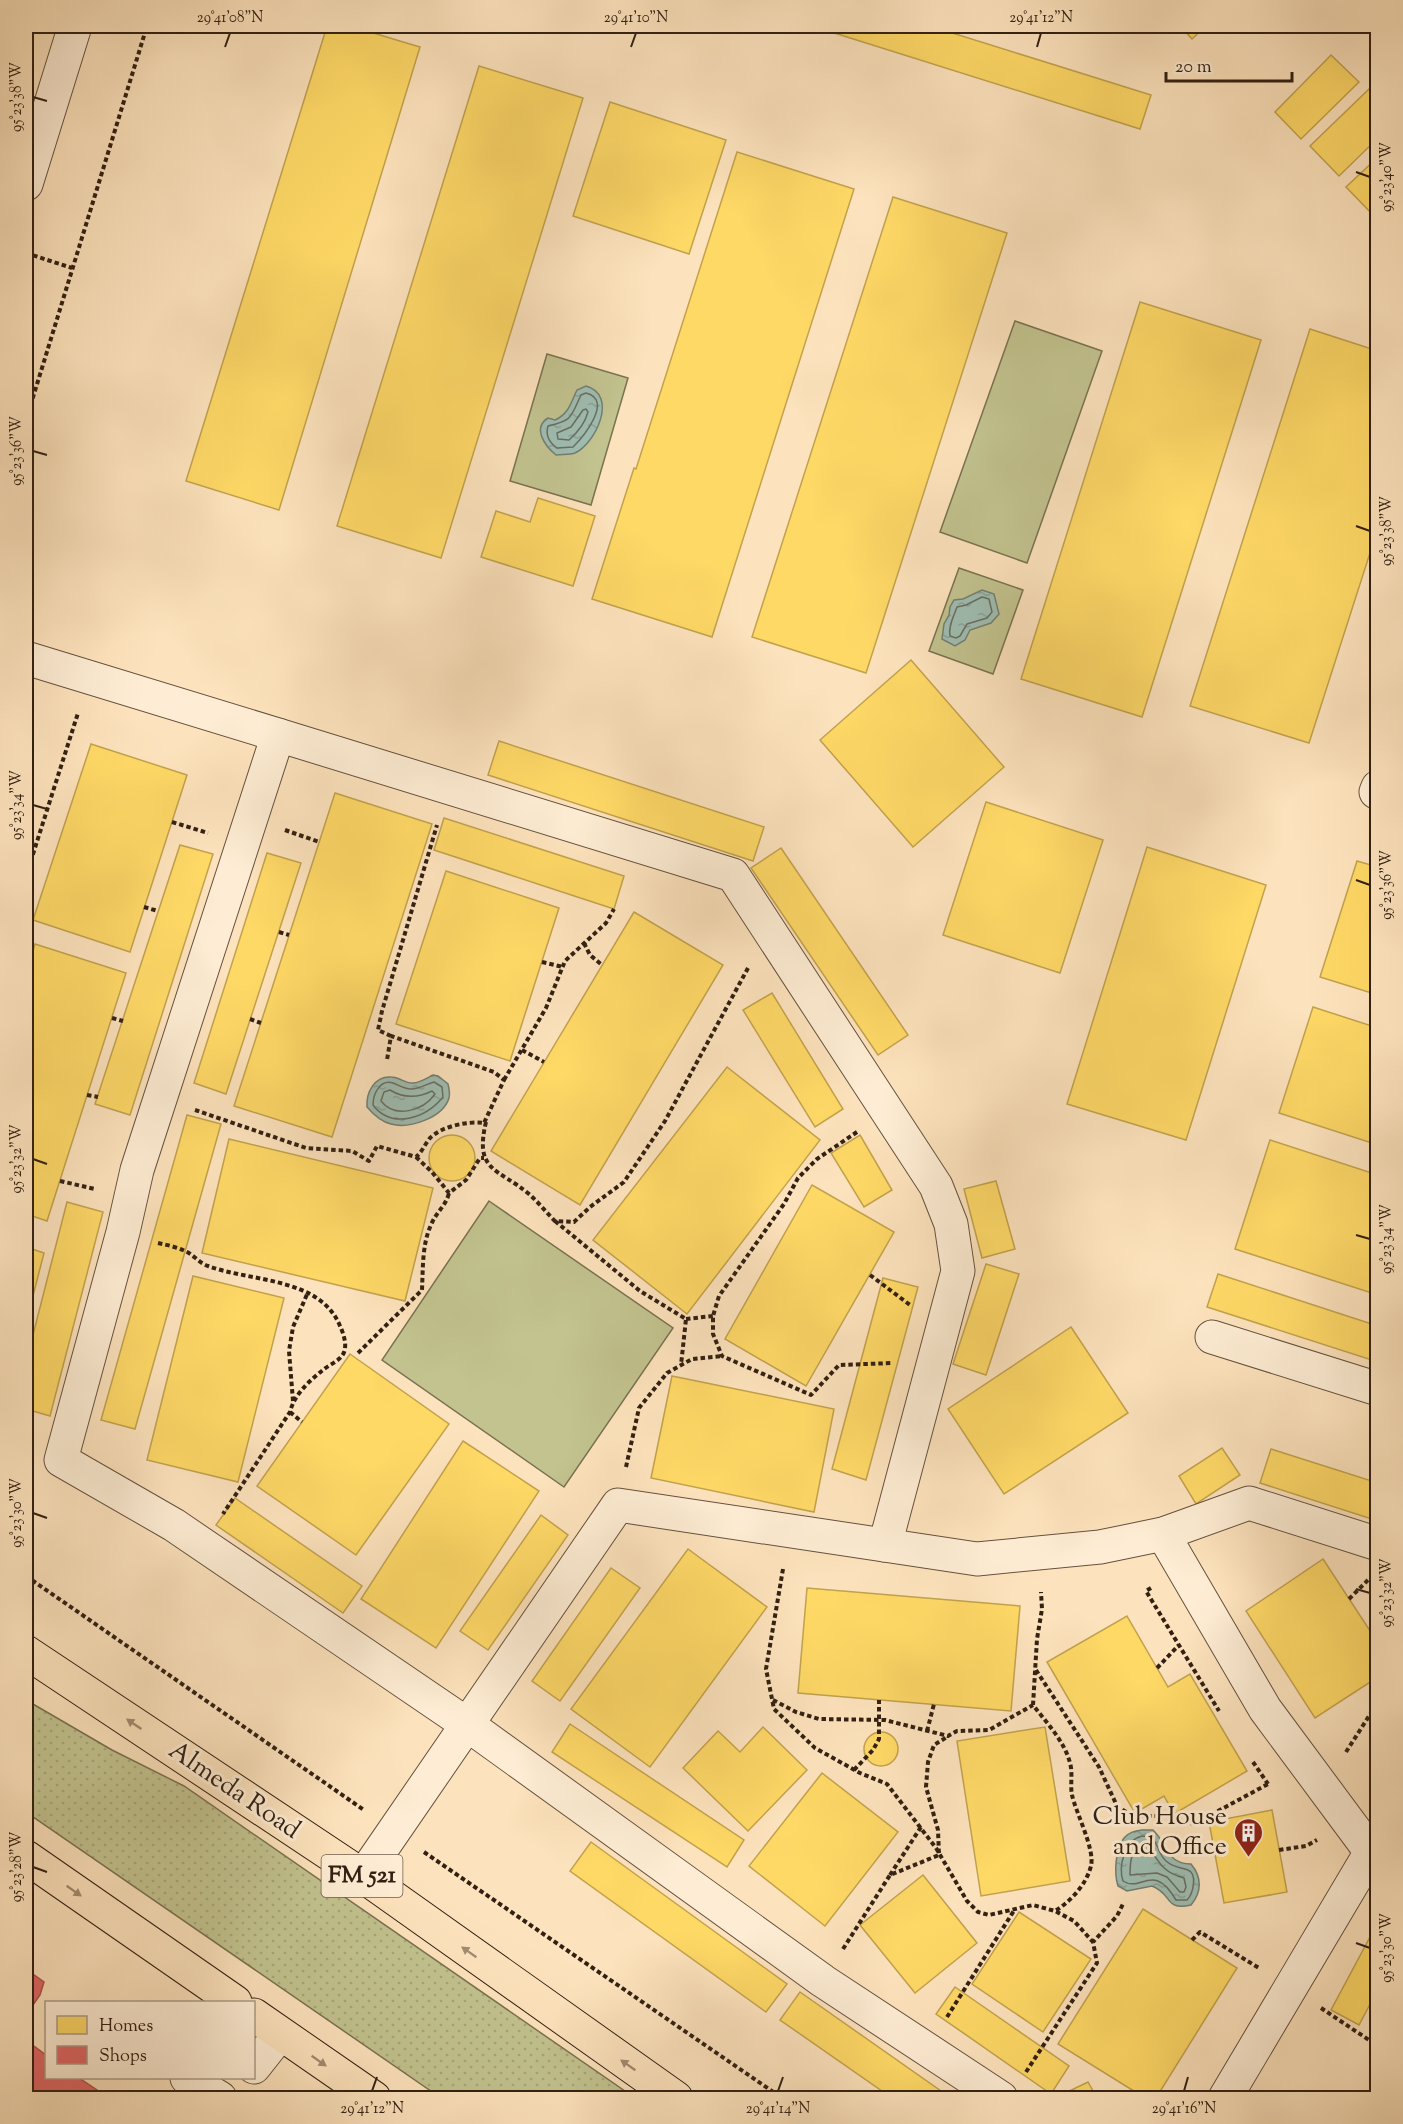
<svg xmlns="http://www.w3.org/2000/svg" width="1403" height="2124" viewBox="0 0 1403 2124" font-family="'Sorts Mill Goudy',serif">
  <style>
    .grass { fill: url(#grass-dots); stroke: #7a7251; stroke-width: 1.5 }
    .garden { fill: #c2c38f; stroke: #7a7251; stroke-width: 1.5 }
    .water { fill: url(#water-ripples); stroke: #737f73; stroke-width: 1.5 }
    .homes { fill: #ffd966; stroke: #c2a24d; stroke-width: 1.5 }
    .shops { fill: #e06666; stroke: #ac514d; stroke-width: 1.5 }
    .lines { fill: none; stroke-linecap: round; stroke-linejoin: round }
    .shore { stroke: #686f63; stroke-width: 1.5 }
    .minor-casing { stroke: #65513e; stroke-width: 35 }
    .major-casing { stroke: #322013; stroke-width: 35 }
    .path { stroke: #322013; stroke-width: 4; stroke-dasharray: 4.5 3; stroke-linecap: butt }
    .minor { stroke: #feedd4; stroke-width: 33 }
    .major { stroke: #fde3bd; stroke-width: 33 }
    .oneway { fill: #a28b70 }
    .ticks { fill: none; stroke: #322013; stroke-width: 2 }
    .labels { text-anchor: middle; dominant-baseline: central; stroke-width: 6; stroke-linejoin: round; paint-order: stroke }
    .shield { fill: #feedd4; stroke: #6f5e4d; stroke-width: 1.5 }
    .shield-label { font-size: 24px; font-weight: bold; fill: #322013 }
    .street-label { font-size: 26px; fill: #322013; stroke: #feedd4 }
    .poi-label { font-size: 26px; fill: #322013; stroke: #feedd4; text-anchor: end }
    .neatline { fill: none; stroke: #322013; stroke-width: 2 }
    .ticks-label { font-size: 15px; text-anchor: middle; fill: #322013 }
  </style>
  <defs>
    <pattern id="grass-dots" width="8" height="8" patternUnits="userSpaceOnUse" patternTransform="scale(1.5)"><rect width="8" height="8" fill="#c2c38f"/><path d="M2 2h.1M6 6h.1" fill="none" stroke="#a7a77a" stroke-width="1.8" stroke-linecap="round"/></pattern>
    <pattern id="water-ripples" width="26" height="14" patternUnits="userSpaceOnUse" patternTransform="scale(1.5)"><rect width="26" height="14" fill="#9fbeb3"/><path d="M2 4q2-2 4 0t4 0M15 11q2-2 4 0t4 0" fill="none" stroke="#89a399"/></pattern>
  </defs>
  <rect width="100%" height="100%" fill="#fde3bd"/>
  <filter id="stains"><feTurbulence type="fractalNoise" baseFrequency=".00333" numOctaves="4"/><feColorMatrix values="0 0 0 0 .2 0 0 0 0 .09 0 0 0 0 .02 0 0 0 .5 -.17"/></filter>
  <radialGradient id="worn" r=".72"><stop offset=".6" stop-color="#630" stop-opacity="0"/><stop offset="1" stop-color="#630" stop-opacity=".3"/></radialGradient>
  <path class="grass" d="M26,1700L112,1750L184,1786L635,2098H441L26,1812Z"/>
  <g class="garden">
    <path d="M1015,321L1102,351L1027,563L940,532Z"/>
    <path d="M547,354L628,378L591,505L510,481Z"/>
    <path d="M959,568L1023,590L993,674L929,651Z"/>
    <path d="M489,1201L673,1328L564,1487L382,1360Z"/>
  </g>
  <g class="water">
    <path d="M586,386C619,395 595,444 575,453C570,455 561,454 556,455C545,446 532,428 548,418L555,420C569,414 571,402 577,390Z"/>
    <path d="M982,590L994,594L999,614L991,623L970,630L965,640L955,646L942,639L944,624L949,615L950,607L954,600L963,599Z"/>
    <path d="M433,1075L438,1076L448,1084C449,1088 450,1094 449,1098C443,1118 409,1129 391,1124C382,1122 373,1114 367,1107C366,1093 374,1076 391,1077C400,1077 405,1084 414,1083C421,1082 427,1078 433,1075Z"/>
    <path d="M1142,1830H1153C1168,1844 1166,1864 1191,1864C1202,1877 1202,1892 1191,1905C1164,1911 1173,1894 1152,1886L1127,1891L1118,1886C1114,1873 1115,1850 1124,1838C1129,1832 1135,1831 1142,1830Z"/>
  </g>
  <g class="homes">
    <path d="M327,26H350L420,47L279,510L186,481Z"/>
    <path d="M812,26H930L1151,95L1140,129Z"/>
    <path d="M1086,26H1107L1105,32Z"/>
    <path d="M1180,26H1206L1192,39Z"/>
    <path d="M1331,55L1359,82L1301,139L1275,112Z"/>
    <path d="M479,66L583,98L441,558L337,526Z"/>
    <path d="M1369,89L1378,98V138L1339,176L1310,146Z"/>
    <path d="M610,102L726,140L689,254L573,216Z"/>
    <path d="M737,152L854,189L712,637L592,599L634,468L636,469Z"/>
    <path d="M1378,157V215L1375,217L1346,187Z"/>
    <path d="M893,197L1007,233L866,673L752,637Z"/>
    <path d="M1140,302L1261,340L1142,717L1021,679Z"/>
    <path d="M1310,329L1378,351V528L1309,743L1190,706Z"/>
    <path d="M538,498L595,516L573,586L481,557L496,511L530,522Z"/>
    <path d="M911,660L1004,767L913,847L820,740Z"/>
    <path d="M499,741L764,827L753,861L488,775Z"/>
    <path d="M91,744L187,775L130,952L33,920Z"/>
    <path d="M335,793L432,824L332,1137L234,1106Z"/>
    <path d="M986,802L1103,840L1060,973L943,935Z"/>
    <path d="M444,818L624,876L614,909L434,850Z"/>
    <path d="M180,845L213,854L130,1115L95,1104Z"/>
    <path d="M1147,847L1266,885L1186,1140L1067,1104Z"/>
    <path d="M781,848L908,1035L878,1055L751,868Z"/>
    <path d="M267,853L301,863L226,1094L194,1083Z"/>
    <path d="M1357,861L1378,867V995L1320,977Z"/>
    <path d="M446,871L559,908L510,1061L396,1024Z"/>
    <path d="M634,912L723,965L580,1205L491,1151Z"/>
    <path d="M35,944L126,973L47,1221L26,1214V974Z"/>
    <path d="M772,993L843,1109L815,1127L743,1010Z"/>
    <path d="M1313,1007L1378,1028V1145L1279,1113Z"/>
    <path d="M727,1067L820,1140L687,1314L593,1240Z"/>
    <path d="M187,1115L221,1124L135,1429L101,1420Z"/>
    <path d="M860,1135L892,1190L864,1207L831,1153Z"/>
    <circle cx="452" cy="1158" r="23"/>
    <path d="M229,1139L433,1188L405,1301L202,1253Z"/>
    <path d="M1270,1140L1378,1175V1295L1235,1249Z"/>
    <path d="M996,1181L1015,1249L982,1258L964,1189Z"/>
    <path d="M812,1185L894,1232L806,1386L725,1339Z"/>
    <path d="M67,1202L103,1212L50,1416L26,1409V1362Z"/>
    <path d="M26,1247L44,1253L26,1323Z"/>
    <path d="M986,1264L1019,1274L986,1375L953,1364Z"/>
    <path d="M1218,1274L1378,1326V1362L1207,1307Z"/>
    <path d="M193,1276L284,1298L238,1482L147,1460Z"/>
    <path d="M883,1278L918,1287L866,1480L832,1469Z"/>
    <path d="M1071,1327L1128,1413L1004,1494L948,1409Z"/>
    <path d="M350,1354L449,1424L356,1555L257,1486Z"/>
    <path d="M672,1376L834,1409L814,1512L651,1478Z"/>
    <path d="M463,1441L539,1491L436,1648L361,1599Z"/>
    <path d="M1222,1448L1240,1475L1196,1504L1179,1476Z"/>
    <path d="M1271,1449L1378,1483V1521L1260,1483Z"/>
    <path d="M235,1498L362,1586L343,1613L216,1525Z"/>
    <path d="M541,1515L568,1535L488,1650L460,1631Z"/>
    <path d="M688,1549L767,1607L650,1767L571,1709Z"/>
    <path d="M1323,1559L1378,1643V1677L1315,1718L1246,1611Z"/>
    <path d="M611,1568L640,1588L560,1701L532,1681Z"/>
    <path d="M807,1588L1020,1606L1011,1711L798,1693Z"/>
    <path d="M1127,1616L1168,1687L1190,1674L1247,1771L1174,1814L1164,1796L1135,1813L1047,1662Z"/>
    <path d="M570,1724L744,1840L727,1867L552,1752Z"/>
    <path d="M763,1727L807,1770L748,1831L683,1768L718,1731L740,1752Z"/>
    <path d="M1045,1727L1070,1881L981,1896L957,1741Z"/>
    <circle cx="881" cy="1749" r="17"/>
    <path d="M822,1773L898,1832L825,1926L749,1866Z"/>
    <path d="M1272,1810L1287,1892L1224,1903L1209,1822Z"/>
    <path d="M591,1842L787,1984L766,2012L570,1871Z"/>
    <path d="M923,1875L977,1943L915,1993L860,1925Z"/>
    <path d="M1143,1909L1237,1968L1156,2098H1145L1058,2044Z"/>
    <path d="M1019,1912L1091,1959L1043,2032L972,1984Z"/>
    <path d="M1378,1922V1989L1359,2025L1331,2010Z"/>
    <path d="M955,1987L1069,2066L1051,2094L936,2014Z"/>
    <path d="M800,1992L951,2098H892L780,2020Z"/>
    <path d="M1088,2082L1097,2098H1061L1059,2096Z"/>
  </g>
  <g class="shops">
    <path d="M26,1969L44,1982L40,1995L26,2015Z"/>
    <path d="M26,2040L46,2055V2078H79L109,2098H26Z"/>
  </g>
  <g class="lines">
    <g class="shore">
      <path d="M586,393C614,400 583,437 573,447L557,448C550,443 545,436 548,426C573,420 570,418 581,395Z"/>
      <path d="M586,409L588,412C585,423 578,432 569,440L558,439L557,433L571,427L583,410Z"/>
      <path d="M982,597L989,599L992,612L987,618L967,624L960,636L956,638L950,636C948,626 954,616 957,607L966,605Z"/>
      <path d="M434,1082L442,1087L443,1097C426,1118 392,1130 373,1105C373,1094 380,1079 393,1083C399,1085 403,1089 411,1089C420,1089 426,1084 434,1082Z"/>
      <path d="M390,1090C403,1098 418,1098 432,1091L435,1094C423,1111 395,1119 381,1101L384,1092Z"/>
      <path d="M1142,1836C1160,1836 1155,1851 1166,1861C1174,1868 1180,1867 1188,1870C1198,1874 1193,1894 1187,1900H1176C1153,1861 1141,1893 1123,1881C1118,1866 1125,1840 1142,1836Z"/>
      <path d="M1147,1844C1159,1862 1162,1872 1184,1878L1186,1887L1184,1892H1180L1167,1877L1157,1873L1130,1875C1130,1862 1131,1843 1147,1844Z"/>
    </g>
    <defs>
      <g id="minor">
        <path d="M26,184L75,26"/>
        <path d="M26,658L278,735"/>
        <path d="M1378,787L1376,792L1378,793"/>
        <path d="M1212,1337L1378,1389"/>
        <path d="M1163,1534L1265,1709L1371,1852L1378,1851"/>
        <path d="M885,1545L958,1271L951,1224L936,1186L733,875L278,735L137,1170L123,1232L61,1460L174,1525L468,1725L823,1981L1001,2098"/>
        <path d="M363,1876L618,1505L977,1559L1100,1547L1163,1534L1249,1503L1378,1544"/>
        <path d="M254,2067L280,2034"/>
        <path d="M187,2078L220,2098"/>
        <path d="M1225,2098L1371,1852"/>
      </g>
      <g id="major">
        <path d="M26,1652L363,1876L676,2098"/>
        <path d="M26,1857L235,2002"/>
        <path d="M254,2015L374,2098"/>
      </g>
    </defs>
    <use href="#minor" class="minor-casing"/>
    <use href="#major" class="major-casing"/>
    <g class="path">
      <path d="M26,253L72,268"/>
      <path d="M26,420L147,26"/>
      <path d="M172,822L208,833"/>
      <path d="M285,830L319,842"/>
      <path d="M26,876L78,713"/>
      <path d="M144,907L158,911"/>
      <path d="M279,932L289,935"/>
      <path d="M584,943L590,955L602,965"/>
      <path d="M542,962L563,967"/>
      <path d="M112,1018L123,1021"/>
      <path d="M250,1019L261,1023"/>
      <path d="M391,1036L378,1030L382,1011L437,825"/>
      <path d="M522,1050L544,1062"/>
      <path d="M504,1080L546,1008L565,961L606,923L614,909"/>
      <path d="M87,1095L98,1097"/>
      <path d="M195,1110L306,1148L352,1151L369,1161L377,1146L416,1157C422,1152 425,1144 430,1138C442,1126 468,1121 484,1123L504,1080L494,1072L391,1036L387,1060"/>
      <path d="M486,1122C474,1172 498,1168 529,1194C538,1202 546,1212 555,1221L574,1222L590,1207L624,1182L665,1121L748,968"/>
      <path d="M857,1132L817,1159L798,1178L784,1204L719,1296L713,1316V1334L722,1356L811,1395L839,1365L893,1363"/>
      <path d="M416,1157L432,1172L449,1193L466,1180L480,1158H484"/>
      <path d="M60,1181L95,1189"/>
      <path d="M555,1221L640,1291L686,1319L681,1365"/>
      <path d="M158,1243C167,1245 177,1247 185,1251C193,1254 199,1263 208,1266C251,1282 320,1277 340,1326C343,1332 346,1342 345,1348C344,1360 331,1363 323,1370C309,1381 294,1395 290,1412L223,1514"/>
      <path d="M870,1275L910,1305"/>
      <path d="M686,1319L713,1316"/>
      <path d="M26,1342L30,1343"/>
      <path d="M358,1353L422,1290C423,1269 422,1244 431,1225C436,1212 446,1206 449,1193"/>
      <path d="M293,1401L289,1351L293,1327L308,1292"/>
      <path d="M290,1412L302,1422"/>
      <path d="M626,1467L639,1408L667,1373L692,1359L722,1356"/>
      <path d="M783,1569L766,1669L774,1709L815,1748L860,1773L887,1784L936,1848L967,1901L978,1912L989,1915L1033,1905L1055,1911L1074,1921L1093,1942"/>
      <path d="M26,1576L364,1810"/>
      <path d="M1151,1588L1146,1591L1219,1711"/>
      <path d="M1349,1599L1368,1580"/>
      <path d="M1157,1668L1179,1645"/>
      <path d="M1036,1670L1099,1767L1117,1806L1138,1820"/>
      <path d="M773,1700L796,1712L819,1719L885,1720L948,1736L957,1731L989,1730L1033,1705C1046,1722 1065,1742 1070,1763C1073,1773 1070,1785 1072,1795C1076,1813 1095,1849 1091,1866C1086,1885 1071,1901 1055,1911"/>
      <path d="M1033,1705L1037,1639L1042,1609L1041,1592"/>
      <path d="M927,1731L934,1704"/>
      <path d="M1346,1752L1378,1702"/>
      <path d="M1253,1762L1268,1784"/>
      <path d="M854,1770L873,1750L879,1739V1700"/>
      <path d="M1132,1816H1167L1194,1824L1268,1784"/>
      <path d="M1279,1850L1306,1846L1317,1840"/>
      <path d="M424,1852L782,2098"/>
      <path d="M890,1875L921,1827"/>
      <path d="M1192,1940L1200,1932L1259,1968"/>
      <path d="M843,1949L890,1875L939,1855L938,1830L926,1787L928,1762L934,1745L947,1737"/>
      <path d="M1321,2008L1378,2046"/>
      <path d="M947,2017L1015,1909"/>
      <path d="M1026,2072L1097,1963L1093,1942L1117,1916L1123,1904"/>
    </g>
    <use href="#minor" class="minor"/>
    <use href="#major" class="major"/>
  </g>
  <defs><path id="oneway-solid" d="M-6-.8H1V-3.2L6.5 0L1 3.2V.8H-6Z" transform="scale(1.5)"/></defs>
  <g class="oneway">
    <use href="#oneway-solid" transform="translate(134 1724) rotate(-146)"/>
    <use href="#oneway-solid" transform="translate(74 1891) rotate(35)"/>
    <use href="#oneway-solid" transform="translate(469 1952) rotate(-145)"/>
    <use href="#oneway-solid" transform="translate(319 2061) rotate(35)"/>
    <use href="#oneway-solid" transform="translate(628 2065) rotate(-145)"/>
  </g>
  <path class="ticks" d="M225,47L230,33M631,47L636,33M1037,47L1041,33M33,97L47,101M1356,172L1370,177M33,451L47,455M1356,526L1370,531M33,805L47,809M1356,880L1370,885M33,1159L47,1164M1356,1235L1370,1239M33,1513L47,1518M1356,1589L1370,1593M33,1867L47,1872M1356,1943L1370,1948M372,2091L377,2077M778,2091L783,2077M1184,2091L1188,2077"/>
  <defs>
    <symbol id="building-pin" viewBox="-11 -11 22 30"><path d="M0 17L-7.5 6A9.5 9.5 0 1 1 7.5 6Z" fill="#8f2418" stroke="#feedd4"/><path d="M-4-6H4V6H1V3H-1V6H-4ZM-2.5-4.3h1.7v1.8h-1.7ZM.8-4.3h1.7v1.8H.8ZM-2.5-1h1.7V.8h-1.7ZM.8-1h1.7V.8H.8Z" fill="#fff"/></symbol>
  </defs>
  <g fill-rule="evenodd">
    <use href="#building-pin" x="1232" y="1816" width="33" height="45"/>
  </g>
  <g class="labels">
    <rect class="shield" x="321.5" y="1855" width="81" height="42" rx="4.5"/>
    <g class="shield-label">
      <text x="362" y="1876">FM 521</text>
    </g>
    <g class="street-label">
      <text transform="translate(234 1791) rotate(34)">Almeda Road</text>
    </g>
    <g class="poi-label">
      <text x="1227" y="1817">Club House<tspan x="1227" dy="30">and Office</tspan></text>
    </g>
  </g>
  <rect width="1403" height="2124" fill="none" stroke="#fde3bd" stroke-width="66"/>
  <rect x="45" y="2001" width="210" height="78" fill="#feedd4" stroke="#ac9b87" stroke-width="1.5"/>
  <rect x="57" y="2016" width="30" height="18" fill="#ffd966" stroke="#ac9b87" stroke-width="1.5"/>
  <text x="99" y="2031" font-size="18" fill="#322013">Homes</text>
  <rect x="57" y="2046" width="30" height="18" fill="#e06666" stroke="#ac9b87" stroke-width="1.5"/>
  <text x="99" y="2061" font-size="18" fill="#322013">Shops</text>
  <path d="M1166 72v9h126v-9" fill="none" stroke="#322013" stroke-width="3"/>
  <text x="1175" y="72" font-size="18" fill="#322013" stroke="#feedd4" stroke-width="4.5" paint-order="stroke">20 m</text>
  <rect x="33" y="33" width="1337" height="2058" class="neatline"/>
  <g class="ticks-label">
    <text x="230" y="22">29°41'08"N</text>
    <text x="636" y="22">29°41'10"N</text>
    <text x="1041" y="22">29°41'12"N</text>
    <text transform="translate(16 97) rotate(-90)" y="5">95°23'38"W</text>
    <text transform="translate(1386 177) rotate(-90)" y="5">95°23'40"W</text>
    <text transform="translate(16 451) rotate(-90)" y="5">95°23'36"W</text>
    <text transform="translate(1386 531) rotate(-90)" y="5">95°23'38"W</text>
    <text transform="translate(16 805) rotate(-90)" y="5">95°23'34"W</text>
    <text transform="translate(1386 885) rotate(-90)" y="5">95°23'36"W</text>
    <text transform="translate(16 1159) rotate(-90)" y="5">95°23'32"W</text>
    <text transform="translate(1386 1239) rotate(-90)" y="5">95°23'34"W</text>
    <text transform="translate(16 1513) rotate(-90)" y="5">95°23'30"W</text>
    <text transform="translate(1386 1593) rotate(-90)" y="5">95°23'32"W</text>
    <text transform="translate(16 1867) rotate(-90)" y="5">95°23'28"W</text>
    <text transform="translate(1386 1948) rotate(-90)" y="5">95°23'30"W</text>
    <text x="372" y="2113">29°41'12"N</text>
    <text x="778" y="2113">29°41'14"N</text>
    <text x="1184" y="2113">29°41'16"N</text>
  </g>
  <rect width="100%" height="100%" filter="url(#stains)"/>
  <rect width="100%" height="100%" fill="url(#worn)"/>
</svg>
